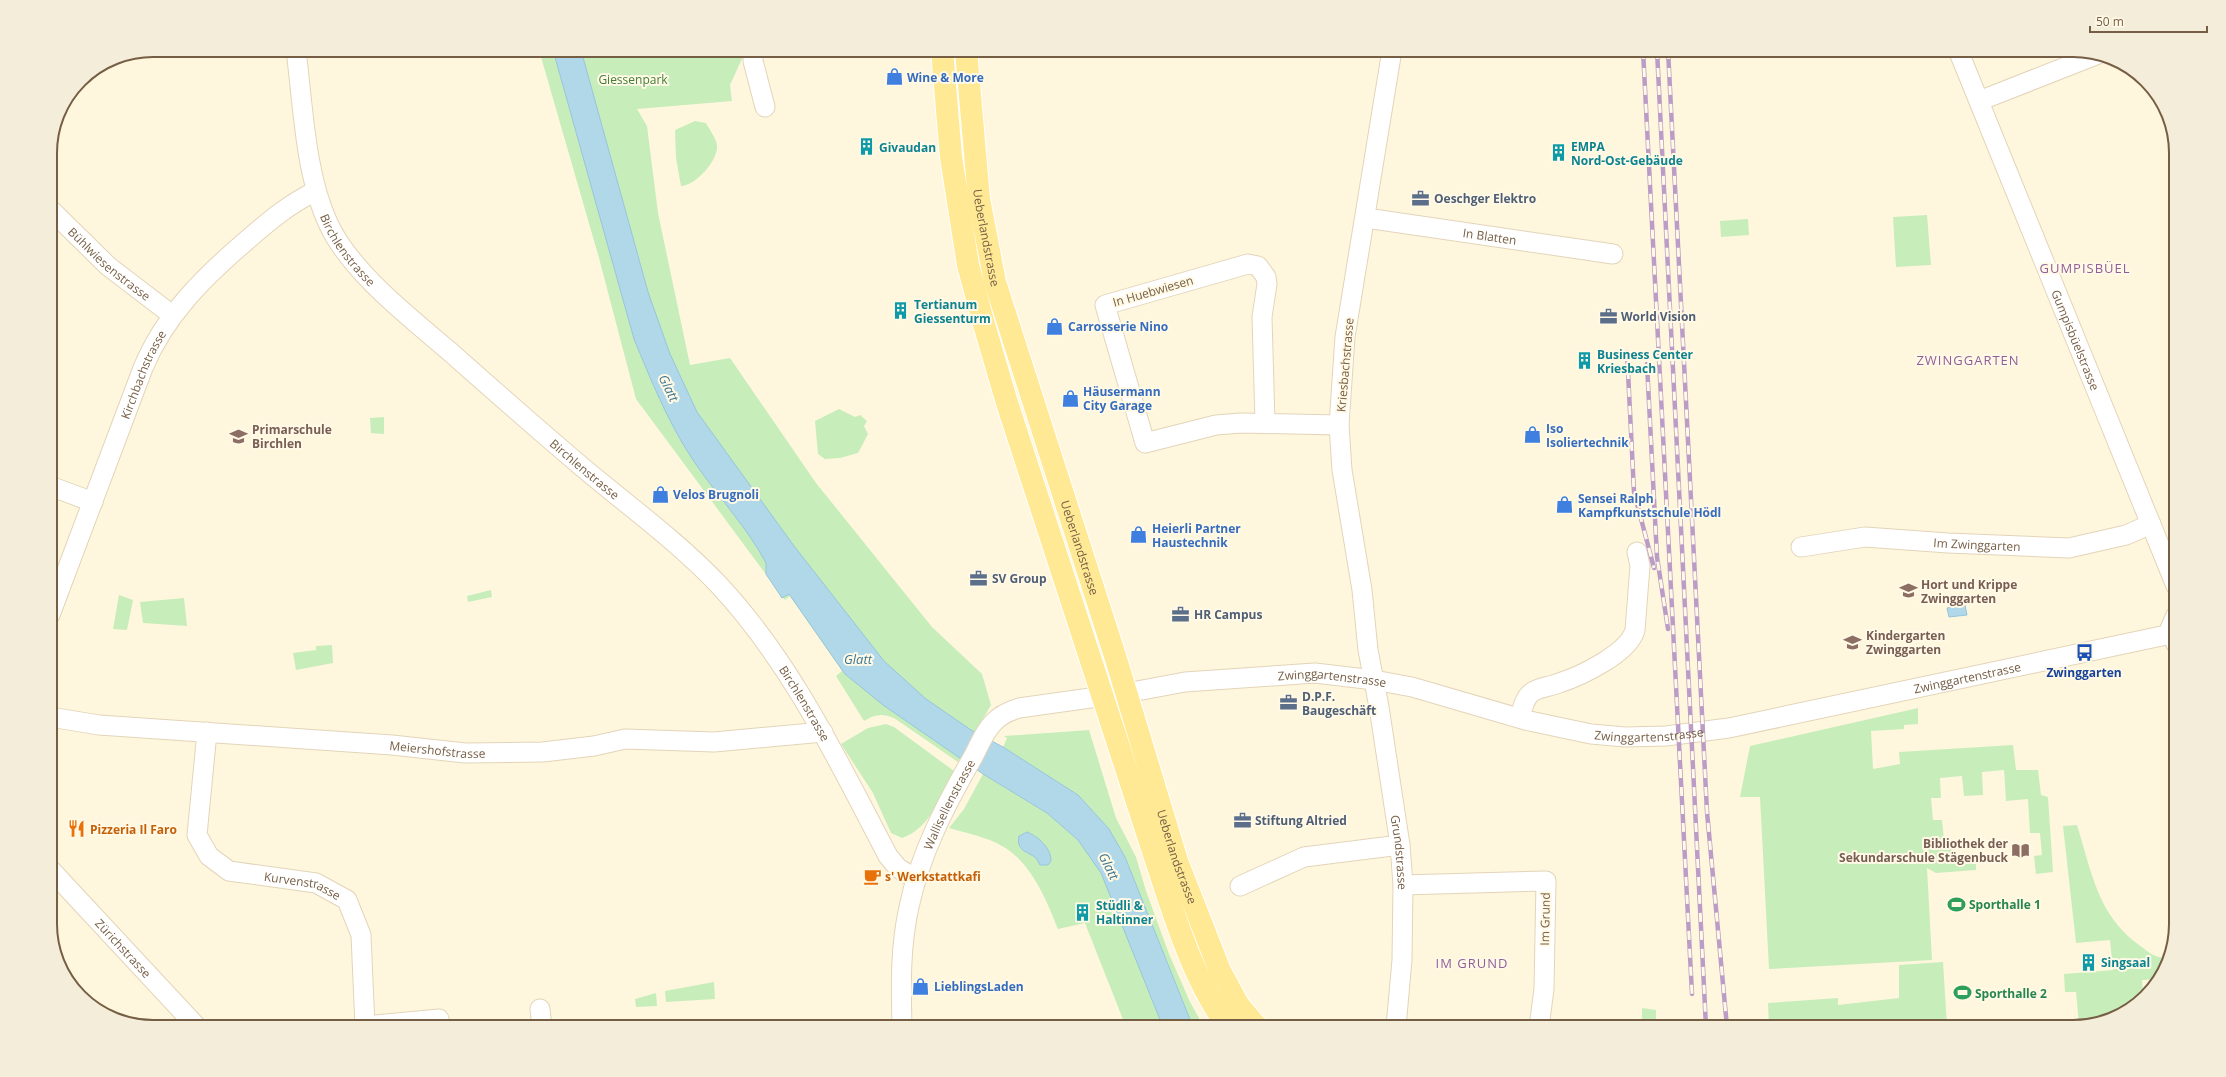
<svg xmlns="http://www.w3.org/2000/svg" width="2226" height="1077" viewBox="0 0 2226 1077" font-family="'Open Sans',sans-serif">
  <style>
    .green { fill: #c7edbb; fill-rule: evenodd }
    .water { fill: #b1d8e9; stroke: #96c5dc }
    .lines { fill: none; stroke-linecap: round; stroke-linejoin: round }
    .minor-casing { stroke: #e3d4b9; stroke-width: 21 }
    .major-casing { stroke: #fff; stroke-width: 24 }
    .minor { stroke: #fff; stroke-width: 19 }
    .major { stroke: #ffe994; stroke-width: 22 }
    .rail-casing { stroke: #bb9cc7; stroke-width: 4.5 }
    .rail { stroke: #fff9e6; stroke-width: 3; stroke-dasharray: 9; stroke-linecap: butt }
    .labels { text-anchor: middle; dominant-baseline: central; stroke-width: 4; stroke-linejoin: round; paint-order: stroke }
    .shop-label { font-size: 12px; font-weight: bold; fill: #366cbe; stroke: #fff9e6; text-anchor: start }
    .park-label { font-size: 12px; fill: #437d3b; stroke: #fff9e6 }
    .culture-label { font-size: 12px; font-weight: bold; fill: #0d838f; stroke: #fff9e6; text-anchor: start }
    .service-label { font-size: 12px; font-weight: bold; fill: #4e5e75; stroke: #fff9e6; text-anchor: start }
    .street-label { font-size: 12px; fill: #765e44; stroke: #fff9e6 }
    .education-label { font-size: 12px; font-weight: bold; fill: #785e54; stroke: #fff9e6; text-anchor: start }
    .transit-label { font-size: 12px; font-weight: bold; fill: #164399; stroke: #fff9e6 }
    .food-label { font-size: 12px; font-weight: bold; fill: #c56008; stroke: #fff9e6; text-anchor: start }
    .leisure-label { font-size: 12px; font-weight: bold; fill: #27864d; stroke: #fff9e6; text-anchor: start }
    .neighbourhood-label { font-size: 13px; letter-spacing: 1px; fill: #905f9a; stroke: #fff9e6 }
    .water-label { font-size: 13px; font-style: italic; fill: #3e7794; stroke: #fff9e6 }
    .rim { fill: none; stroke: #765e44; stroke-width: 2 }
  </style>
  <rect width="100%" height="100%" fill="#fef7dd"/>
  <g class="green">
    <path d="M539,50H746L730,85L732,101L637,109L647,126L658,213L690,365L730,358L816,483L932,627L982,674L991,705L958,762L894,718C882,713 875,714 864,721L836,676L842,671L790,596L785,600L636,399L599,258Z"/>
    <path d="M695,121L706,123C709,129 716,138 717,145C719,160 695,186 681,186L676,158L675,130Z"/>
    <path d="M1927,215L1931,265L1896,267L1893,217Z"/>
    <path d="M1748,219L1749,235L1721,237L1720,221Z"/>
    <path d="M839,409L855,417L860,415L867,421L864,426L868,434L858,453L840,458L825,459L818,454L815,421Z"/>
    <path d="M384,417V434L371,433L370,418Z"/>
    <path d="M491,590L492,597L468,602L467,596Z"/>
    <path d="M119,595L133,600L127,630L113,629Z"/>
    <path d="M184,598L187,626L143,623L140,602Z"/>
    <path d="M332,645L333,663L296,670L293,653L316,650V646Z"/>
    <path d="M1918,708V724L1904,725V729L1871,731L1873,769L1900,764L1899,752L2013,745L2016,770H2038L2041,795L2048,797L2053,872L2036,874L2034,856L2042,855L2040,833H2030L2028,799L2006,801L2004,770L1982,772L1983,795L1964,796L1962,776L1940,778L1941,798H1931L1933,820H1942L1944,840H1953L1956,860L1976,858V870L1936,873L1927,868L1932,960L1769,969L1760,797H1740L1750,746Z"/>
    <path d="M886,724L894,727L954,771C941,795 930,829 902,838L891,833L873,793L841,744L868,728Z"/>
    <path d="M1089,730L1116,818L1136,857L1146,891L1169,954L1190,1002L1204,1027H1193L1125,857L1109,829L1078,795L1003,747L1007,738L1004,736Z"/>
    <path d="M983,774L1047,813L1078,840L1092,856L1109,890L1163,1027H1126L1085,923L1058,929C1046,899 1031,862 1002,846C987,837 966,833 949,828L964,809ZM1026,832L1035,836L1045,845L1038,862L1036,858L1020,847L1019,836Z"/>
    <path d="M2077,825C2091,870 2098,916 2139,945C2150,953 2154,958 2168,958L2165,969L2157,979L2142,980L2143,995L2130,1010L2079,1025L2076,992H2065L2064,974L2113,970L2110,940L2076,943L2063,826Z"/>
    <path d="M1943,962L1947,1026L1974,1025V1027H1769L1768,1003L1838,998V1005L1899,998V965Z"/>
    <path d="M714,982L715,999L666,1002L665,991Z"/>
    <path d="M656,993L657,1006L636,1007L635,999Z"/>
    <path d="M1642,1008L1656,1010V1020L1652,1027H1642Z"/>
  </g>
  <g class="water">
    <path d="M553,50H581L648,292L670,354L697,412L794,546L884,661L926,699L971,730L1003,747L1078,795L1109,829L1125,857L1193,1027H1163L1101,873L1078,840L1047,813L983,774L883,705L845,674L789,594L782,598L766,574V563L758,549C738,517 712,489 691,457C667,420 651,380 634,339Z"/>
    <path d="M1965,605L1967,615L1949,617L1947,608Z"/>
    <path d="M1027,832C1039,837 1051,848 1051,861L1048,865H1040L1036,858C1027,851 1016,851 1019,836Z"/>
  </g>
  <g class="lines">
    <defs>
      <g id="minor">
        <path id="s1" d="M296,50C303,105 305,173 328,223C349,270 408,316 448,350C492,389 536,428 581,466C627,505 676,540 718,584C792,663 838,761 888,856L898,868L916,879"/>
        <path d="M753,50V61L765,107"/>
        <path id="s2" d="M1392,50L1345,337L1339,425L1342,470L1362,590L1368,650L1379,707L1400,845L1403,885L1402,960L1396,1027"/>
        <path id="s3" d="M1958,50L2176,586"/>
        <path d="M1979,101L2096,55"/>
        <path id="s4" d="M50,209L108,266L172,315"/>
        <path id="s5" d="M1366,218L1613,254"/>
        <path d="M1265,422L1262,317L1267,284L1266,277L1258,266L1248,264L1105,305L1145,443L1216,425L1241,423L1339,425"/>
        <path d="M50,486L93,502"/>
        <path id="s6" d="M1801,547L1865,537L1948,543L2069,548L2126,535L2151,524"/>
        <path id="s7" d="M50,615L143,368C165,315 204,277 246,241C269,221 289,204 316,191"/>
        <path d="M2176,615L2170,629L2176,644"/>
        <path id="s8" d="M50,717L99,725L392,745L465,753L543,752L594,746L625,739L714,742L823,732"/>
        <path d="M1520,718C1522,710 1524,699 1531,693C1538,687 1550,687 1559,683C1581,676 1629,653 1635,630L1640,566L1637,552"/>
        <path id="s9" d="M207,732L197,835L209,856L229,871L316,883L347,900L361,935L365,1026L439,1019"/>
        <path id="s10" d="M50,869L197,1027"/>
        <path d="M1403,885L1546,881L1544,989L1539,1027"/>
        <path d="M1240,886L1304,857L1400,845"/>
        <path d="M540,1009L542,1027"/>
        <path id="s11" d="M902,1027C901,986 900,947 909,907C920,854 946,804 973,757C979,746 984,732 993,723C1000,715 1009,711 1019,708L1126,693L1185,682L1315,673L1374,680L1412,687L1525,720L1591,734L1625,737L1666,736L1729,728L2171,634"/>
      </g>
      <g id="major">
        <path d="M942,50L951,157L968,265L983,321L1007,403L1165,888C1181,936 1198,986 1228,1027"/>
        <path id="s12" d="M966,50L979,199L995,282L1116,659L1177,861L1220,971L1239,1006L1257,1027"/>
      </g>
    </defs>
    <use href="#minor" class="minor-casing"/>
    <use href="#major" class="major-casing"/>
    <use href="#minor" class="minor"/>
    <use href="#major" class="major"/>
    <defs>
      <g id="rail">
        <path d="M1643,50L1692,994"/>
        <path d="M1657,50L1706,1027"/>
        <path d="M1668,50L1707,812L1727,1027"/>
        <path d="M1627,352L1634,492L1654,568"/>
        <path d="M1647,364L1657,557L1668,629"/>
      </g>
    </defs>
    <use href="#rail" class="rail-casing"/>
    <use href="#rail" class="rail"/>
  </g>
  <defs>
    <symbol id="shop-bare" viewBox="-9 -9 18 18"><path d="M-5-2.5h2.3a2.7 3.5 0 0 1 5.4 0H5L5.5 6h-11ZM-1.5-2.5h3a1.5 2.3 0 0 0-3 0Z" fill="#3f7fe0" stroke="#fff9e6" stroke-width="2.5" paint-order="stroke"/></symbol>
    <symbol id="building-bare" viewBox="-9 -9 18 18"><path d="M-4-6H4V6H1V3H-1V6H-4ZM-2.5-4.3h1.7v1.8h-1.7ZM.8-4.3h1.7v1.8H.8ZM-2.5-1h1.7V.8h-1.7ZM.8-1h1.7V.8H.8Z" fill="#0f9aa8" stroke="#fff9e6" stroke-width="2.5" paint-order="stroke"/></symbol>
    <symbol id="office-bare" viewBox="-9 -9 18 18"><path d="M-6-3h4V-5.5h4V-3h4V5H-6ZM-1-4.5V-3h2v-1.5ZM-6 0V1H6V0Z" fill="#5c6f8a" stroke="#fff9e6" stroke-width="2.5" paint-order="stroke"/></symbol>
    <symbol id="school-bare" viewBox="-9 -9 18 18"><path d="M0-5L7-2L0 1L-7-2ZM-4 1L0 2.5L4 1V4Q0 6-4 4Z" fill="#8d6e63" stroke="#fff9e6" stroke-width="2.5" paint-order="stroke"/></symbol>
    <symbol id="bus-bare" viewBox="-9 -9 18 18"><path d="M-5-6H5V4H4V6H2V4H-2V6H-4V4H-5ZM-3.5-4V0h7V-4ZM-3.5 1.2v1.5H-2V1.2ZM2 1.2v1.5H3.5V1.2Z" fill="#1a4fb4" stroke="#fff9e6" stroke-width="2.5" paint-order="stroke"/></symbol>
    <symbol id="restaurant-bare" viewBox="-9 -9 18 18"><path d="M-5-6h1v4h1v-4h1v4h1v-4h1v5L-1.5 .5V6h-2V.5L-5-1ZM5-6V6H3V1.5H1.5Q1.5-4 5-6Z" fill="#e8710a" stroke="#fff9e6" stroke-width="2.5" paint-order="stroke"/></symbol>
    <symbol id="library-bare" viewBox="-9 -9 18 18"><path d="M-6-4Q-3-5.5-.7-3.5V5Q-3 3-6 4ZM6-4Q3-5.5 .7-3.5V5Q3 3 6 4Z" fill="#8d6e63" stroke="#fff9e6" stroke-width="2.5" paint-order="stroke"/></symbol>
    <symbol id="cafe-bare" viewBox="-9 -9 18 18"><path d="M-5.5-4.5H6V0H3Q3 3.5 0 3.5H-2.5Q-5.5 3.5-5.5 0ZM3-3.2v2h1.7v-2ZM-6 4.5H4V6H-6Z" fill="#e8710a" stroke="#fff9e6" stroke-width="2.5" paint-order="stroke"/></symbol>
    <symbol id="stadium-bare" viewBox="-9 -9 18 18"><path d="M0-5a6.5 5 0 1 0 0 10a6.5 5 0 1 0 0-10ZM-3.5-1.8h7v3.6h-7Z" fill="#2e9e5b" stroke="#fff9e6" stroke-width="2.5" paint-order="stroke"/></symbol>
  </defs>
  <g fill-rule="evenodd">
    <use href="#shop-bare" x="882" y="64" width="25" height="25"/>
    <use href="#building-bare" x="854" y="134" width="25" height="25"/>
    <use href="#building-bare" x="1546" y="140" width="25" height="25"/>
    <use href="#office-bare" x="1408" y="186" width="25" height="25"/>
    <use href="#building-bare" x="888" y="298" width="25" height="25"/>
    <use href="#office-bare" x="1596" y="304" width="25" height="25"/>
    <use href="#shop-bare" x="1042" y="314" width="25" height="25"/>
    <use href="#building-bare" x="1572" y="348" width="25" height="25"/>
    <use href="#shop-bare" x="1058" y="386" width="25" height="25"/>
    <use href="#shop-bare" x="1520" y="422" width="25" height="25"/>
    <use href="#school-bare" x="226" y="424" width="25" height="25"/>
    <use href="#shop-bare" x="648" y="482" width="25" height="25"/>
    <use href="#shop-bare" x="1552" y="492" width="25" height="25"/>
    <use href="#shop-bare" x="1126" y="522" width="25" height="25"/>
    <use href="#office-bare" x="966" y="566" width="25" height="25"/>
    <use href="#school-bare" x="1896" y="578" width="25" height="25"/>
    <use href="#office-bare" x="1168" y="602" width="25" height="25"/>
    <use href="#school-bare" x="1840" y="630" width="25" height="25"/>
    <use href="#bus-bare" x="2072" y="640" width="25" height="25"/>
    <use href="#office-bare" x="1276" y="690" width="25" height="25"/>
    <use href="#office-bare" x="1230" y="808" width="25" height="25"/>
    <use href="#restaurant-bare" x="64" y="816" width="25" height="25"/>
    <use href="#library-bare" x="2008" y="838" width="25" height="25"/>
    <use href="#cafe-bare" x="860" y="864" width="25" height="25"/>
    <use href="#stadium-bare" x="1944" y="892" width="25" height="25"/>
    <use href="#building-bare" x="1070" y="900" width="25" height="25"/>
    <use href="#building-bare" x="2076" y="950" width="25" height="25"/>
    <use href="#shop-bare" x="908" y="974" width="25" height="25"/>
    <use href="#stadium-bare" x="1950" y="980" width="25" height="25"/>
  </g>
  <g class="labels">
    <g class="shop-label">
      <text x="907" y="77">Wine &amp; More</text>
      <text x="1068" y="326">Carrosserie Nino</text>
      <text x="1083" y="391">Häusermann<tspan x="1083" dy="14">City Garage</tspan></text>
      <text x="1546" y="428">Iso<tspan x="1546" dy="14">Isoliertechnik</tspan></text>
      <text x="673" y="494">Velos Brugnoli</text>
      <text x="1578" y="498">Sensei Ralph<tspan x="1578" dy="14">Kampfkunstschule Hödl</tspan></text>
      <text x="1152" y="528">Heierli Partner<tspan x="1152" dy="14">Haustechnik</tspan></text>
      <text x="934" y="986">LieblingsLaden</text>
    </g>
    <g class="park-label">
      <text x="633" y="79">Giessenpark</text>
    </g>
    <g class="culture-label">
      <text x="1571" y="146">EMPA<tspan x="1571" dy="14">Nord-Ost-Gebäude</tspan></text>
      <text x="879" y="147">Givaudan</text>
      <text x="914" y="304">Tertianum<tspan x="914" dy="14">Giessenturm</tspan></text>
      <text x="1597" y="354">Business Center<tspan x="1597" dy="14">Kriesbach</tspan></text>
      <text x="1096" y="905">Stüdli &amp;<tspan x="1096" dy="14">Haltinner</tspan></text>
      <text x="2101" y="962">Singsaal</text>
    </g>
    <g class="service-label">
      <text x="1434" y="198">Oeschger Elektro</text>
      <text x="1621" y="316">World Vision</text>
      <text x="992" y="578">SV Group</text>
      <text x="1194" y="614">HR Campus</text>
      <text x="1302" y="696">D.P.F.<tspan x="1302" dy="14">Baugeschäft</tspan></text>
      <text x="1255" y="820">Stiftung Altried</text>
    </g>
    <g class="street-label">
      <text stroke="none"><textPath href="#s5" startOffset="125">In Blatten</textPath></text>
      <text stroke="none"><textPath href="#s12" startOffset="189">Ueberlandstrasse</textPath></text>
      <text stroke="none"><textPath href="#s1" startOffset="210">Birchlenstrasse</textPath></text>
      <text stroke="none"><textPath href="#s4" startOffset="81">Bühlwiesenstrasse</textPath></text>
      <text transform="translate(1153 291) rotate(-16)">In Huebwiesen</text>
      <text stroke="none"><textPath href="#s3" startOffset="313">Gumpisbüelstrasse</textPath></text>
      <text transform="translate(1345 365) rotate(-85)">Kriesbachstrasse</text>
      <text stroke="none"><textPath href="#s7" startOffset="258">Kirchbachstrasse</textPath></text>
      <text stroke="none"><textPath href="#s1" startOffset="534">Birchlenstrasse</textPath></text>
      <text stroke="none"><textPath href="#s6" startOffset="177">Im Zwinggarten</textPath></text>
      <text stroke="none"><textPath href="#s12" startOffset="513">Ueberlandstrasse</textPath></text>
      <text stroke="none"><textPath href="#s11" startOffset="1318">Zwinggartenstrasse</textPath></text>
      <text stroke="none"><textPath href="#s11" startOffset="670">Zwinggartenstrasse</textPath></text>
      <text stroke="none"><textPath href="#s1" startOffset="858">Birchlenstrasse</textPath></text>
      <text stroke="none"><textPath href="#s11" startOffset="994">Zwinggartenstrasse</textPath></text>
      <text stroke="none"><textPath href="#s8" startOffset="389">Meiershofstrasse</textPath></text>
      <text stroke="none"><textPath href="#s11" startOffset="231">Wallisellenstrasse</textPath></text>
      <text stroke="none"><textPath href="#s2" startOffset="811">Grundstrasse</textPath></text>
      <text stroke="none"><textPath href="#s12" startOffset="837">Ueberlandstrasse</textPath></text>
      <text stroke="none"><textPath href="#s9" startOffset="228">Kurvenstrasse</textPath></text>
      <text transform="translate(1545 919) rotate(-89)">Im Grund</text>
      <text stroke="none"><textPath href="#s10" startOffset="108">Zürichstrasse</textPath></text>
    </g>
    <g class="education-label">
      <text x="252" y="429">Primarschule<tspan x="252" dy="14">Birchlen</tspan></text>
      <text x="1921" y="584">Hort und Krippe<tspan x="1921" dy="14">Zwinggarten</tspan></text>
      <text x="1866" y="635">Kindergarten<tspan x="1866" dy="14">Zwinggarten</tspan></text>
      <text x="2008" y="843" text-anchor="end">Bibliothek der<tspan x="2008" dy="14">Sekundarschule Stägenbuck</tspan></text>
    </g>
    <g class="transit-label">
      <text x="2084" y="672">Zwinggarten</text>
    </g>
    <g class="food-label">
      <text x="90" y="829">Pizzeria Il Faro</text>
      <text x="885" y="876">s' Werkstattkafi</text>
    </g>
    <g class="leisure-label">
      <text x="1969" y="904">Sporthalle 1</text>
      <text x="1975" y="993">Sporthalle 2</text>
    </g>
    <g class="neighbourhood-label">
      <text x="2085" y="268">GUMPISBÜEL</text>
      <text x="1968" y="360">ZWINGGARTEN</text>
      <text x="1472" y="963">IM GRUND</text>
    </g>
    <g class="water-label">
      <text transform="translate(669 388) rotate(64)">Glatt</text>
      <text x="858" y="659">Glatt</text>
      <text transform="translate(1109 866) rotate(63)">Glatt</text>
    </g>
  </g>
  <path d="M0 0H2226V1077H0ZM153 57H2073A96 96 0 0 1 2169 153V924A96 96 0 0 1 2073 1020H153A96 96 0 0 1 57 924V153A96 96 0 0 1 153 57Z" fill="#f4edd9" fill-rule="evenodd"/>
  <path class="rim" d="M153 57H2073A96 96 0 0 1 2169 153V924A96 96 0 0 1 2073 1020H153A96 96 0 0 1 57 924V153A96 96 0 0 1 153 57Z"/>
  <path d="M2090 26v6h117v-6" fill="none" stroke="#765e44" stroke-width="2"/>
  <text x="2096" y="26" font-size="12" fill="#765e44" stroke="#fff9e6" stroke-width="3" paint-order="stroke">50 m</text>
</svg>
